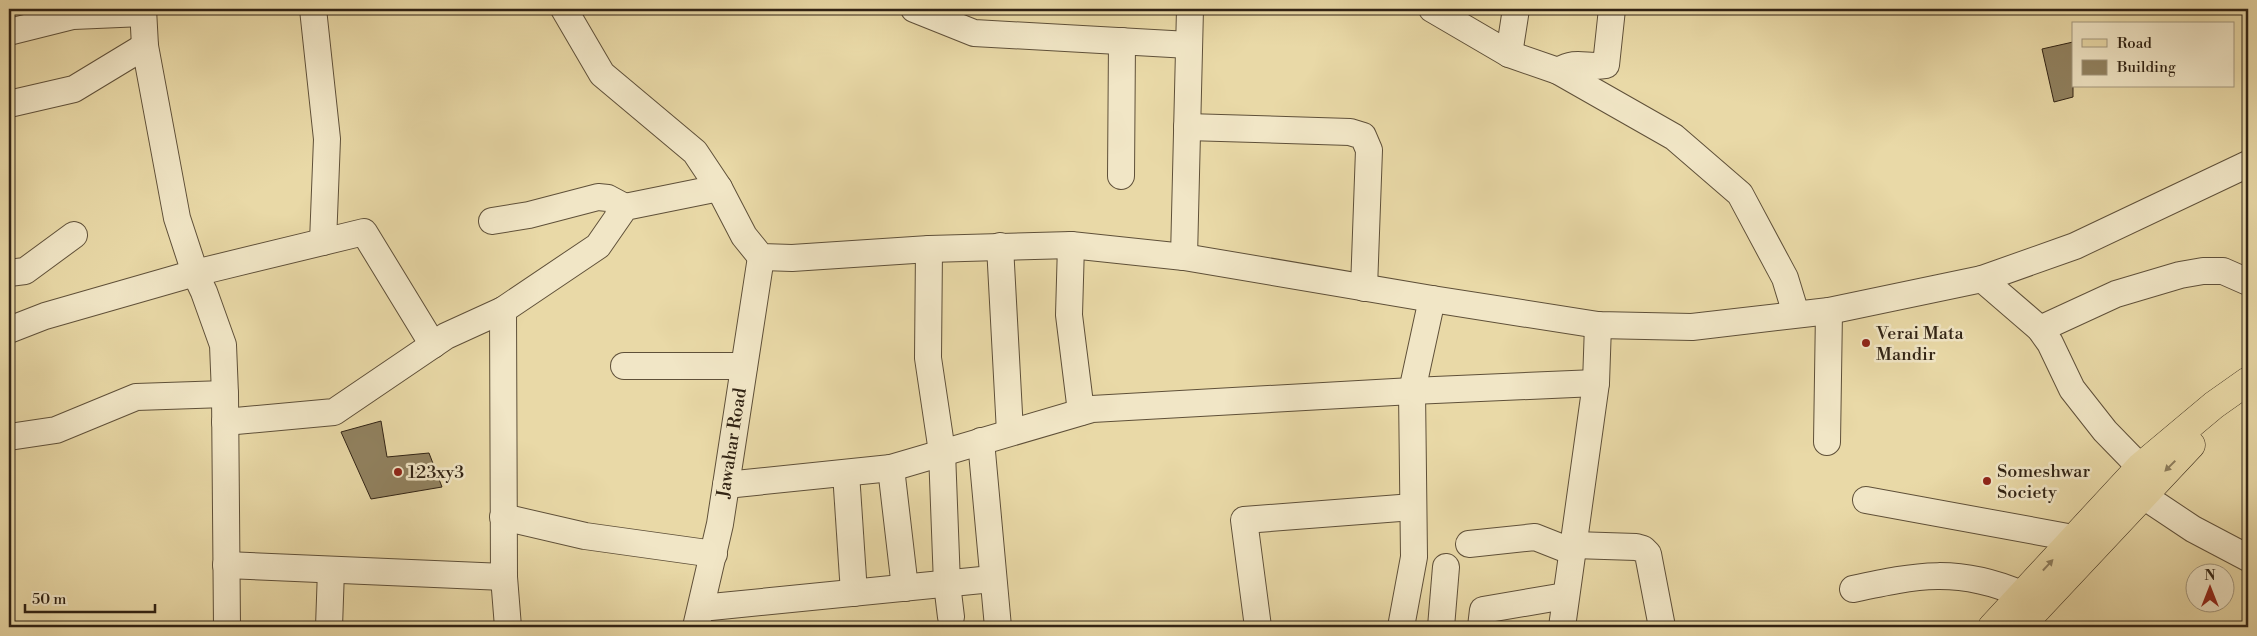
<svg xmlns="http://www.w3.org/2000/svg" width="2257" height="636" viewBox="0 0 2257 636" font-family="'Libre Bodoni',serif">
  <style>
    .building { fill: #918260; stroke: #312314 }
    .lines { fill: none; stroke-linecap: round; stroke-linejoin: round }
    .minor-casing { stroke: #5f5039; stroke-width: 28 }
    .major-casing { stroke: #312314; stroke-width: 29 }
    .minor { stroke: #f1e6c6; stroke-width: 26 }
    .major { stroke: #e9d9a7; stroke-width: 28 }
    .oneway { fill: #8d7e5e }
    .poi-dot { fill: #8f2418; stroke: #f1e6c6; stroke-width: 2 }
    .labels { text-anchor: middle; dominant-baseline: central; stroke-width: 5; stroke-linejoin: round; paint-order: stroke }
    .poi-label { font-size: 18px; fill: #312314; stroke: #f1e6c6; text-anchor: start }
    .street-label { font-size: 18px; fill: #312314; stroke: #f1e6c6 }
  </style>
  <rect width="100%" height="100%" fill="#e9d9a7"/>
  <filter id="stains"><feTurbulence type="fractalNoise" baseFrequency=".004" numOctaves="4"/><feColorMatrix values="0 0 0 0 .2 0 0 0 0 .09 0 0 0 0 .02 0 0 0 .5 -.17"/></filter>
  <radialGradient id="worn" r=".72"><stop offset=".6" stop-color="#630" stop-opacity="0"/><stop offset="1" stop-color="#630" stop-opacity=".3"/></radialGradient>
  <g class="building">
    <path d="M2073,42V97L2054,102L2042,49Z"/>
    <path d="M381,421L387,457L429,453L442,487L371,499L341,432Z"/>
  </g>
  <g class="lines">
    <defs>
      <g id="minor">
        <path d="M143,9L145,46L177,218L195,273L204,292L223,345L225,394L227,627"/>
        <path d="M313,9L327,139L323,242"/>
        <path d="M564,9L602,74L695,152L719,188L744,236L761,257L792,258L929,249L1071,245L1184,257L1432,299L1598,325L1692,327L1829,311L1982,279L2075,246L2248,164"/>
        <path d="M914,9L974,33L1189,45"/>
        <path d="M1432,9L1509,54L1558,71L1674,137L1740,194L1785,278L1796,314"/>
        <path d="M9,32L73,16L143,13"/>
        <path d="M1509,54L1516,9"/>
        <path d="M1558,71C1579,59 1585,69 1606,65L1612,9"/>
        <path d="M9,104L74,89L145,46"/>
        <path d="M1187,127L1350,132L1363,136L1369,150L1364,288"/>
        <path d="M1121,176L1122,41"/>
        <path d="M492,221L529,215L598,197L608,198L625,207"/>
        <path d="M1071,245L1069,315L1081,412"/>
        <path d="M1000,246L1010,432"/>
        <path d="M929,249L928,358L942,452L947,584L951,617"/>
        <path d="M1184,257L1190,9"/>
        <path d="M9,273L25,271L74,235"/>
        <path d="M1982,279L2040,329L2050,343L2072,389L2105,431L2140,467"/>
        <path d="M503,310L504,577L508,627"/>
        <path d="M2040,329L2116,294L2180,275L2203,271H2223L2248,282"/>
        <path d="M9,330L45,316L195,273L364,232L433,345"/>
        <path d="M624,366H744"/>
        <path d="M225,422L334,412L446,336L503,310L598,246L625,207L719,188"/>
        <path d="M9,437L56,430L136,397L225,394"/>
        <path d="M981,441L998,627"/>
        <path d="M1827,442L1829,311"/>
        <path d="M891,468L905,588"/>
        <path d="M846,473L854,593"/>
        <path d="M726,485L891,468L1092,409L1412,391L1596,383"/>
        <path d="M2142,495L2193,529L2248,558"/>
        <path d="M1866,500L2073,538"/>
        <path d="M503,517L585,536L714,554"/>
        <path d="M1469,544L1535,537L1573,552"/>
        <path d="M1574,545L1636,547L1643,549L1648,554L1662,627"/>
        <path d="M226,565L504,577"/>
        <path d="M1853,589C1917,575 1958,567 2021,594"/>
        <path d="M701,608L992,579"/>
        <path d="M329,627L331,570"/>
        <path d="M696,627L720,524L761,257"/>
        <path d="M1258,627L1244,520L1413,507"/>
        <path d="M1401,627L1414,557L1412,391L1432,299"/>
        <path d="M1441,627L1446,567"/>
        <path d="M1481,627L1483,610L1565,596"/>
        <path d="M1562,627L1596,383L1598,325"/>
      </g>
      <g id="major">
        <path d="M1992,627L2140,467L2214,405L2248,381"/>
        <path d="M2020,627L2191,445"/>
      </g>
    </defs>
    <use href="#minor" class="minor-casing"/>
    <use href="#major" class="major-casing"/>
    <use href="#minor" class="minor"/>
    <use href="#major" class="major"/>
  </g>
  <defs><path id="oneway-solid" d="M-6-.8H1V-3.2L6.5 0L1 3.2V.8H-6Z" transform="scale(1.25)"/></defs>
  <g class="oneway">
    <use href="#oneway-solid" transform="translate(2170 466) rotate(135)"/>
    <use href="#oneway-solid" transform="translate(2048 565) rotate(-47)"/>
  </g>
  <g class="poi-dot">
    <circle cx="1866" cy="343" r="5"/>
    <circle cx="398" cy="472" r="5"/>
    <circle cx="1987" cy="481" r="5"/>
  </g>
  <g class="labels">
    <g class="poi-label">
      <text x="1876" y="333">Verai Mata<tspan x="1876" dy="21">Mandir</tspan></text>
      <text x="1997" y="471">Someshwar<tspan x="1997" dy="21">Society</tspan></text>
      <text x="408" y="472">123xy3</text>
    </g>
    <g class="street-label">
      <text transform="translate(732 443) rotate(-81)">Jawahar Road</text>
    </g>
  </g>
  <rect width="2257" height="636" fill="none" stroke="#e9d9a7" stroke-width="30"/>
  <rect x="10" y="10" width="2237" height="616" fill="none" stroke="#312314" stroke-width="2.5"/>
  <rect x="15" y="15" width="2227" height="606" fill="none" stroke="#312314"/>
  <rect x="2072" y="22" width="162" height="65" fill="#f1e6c6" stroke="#a4987f"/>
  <rect x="2082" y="39" width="25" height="8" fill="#e9d9a7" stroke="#a4987f"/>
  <text x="2117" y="48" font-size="15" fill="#312314">Road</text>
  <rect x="2082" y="60" width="25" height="15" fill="#918260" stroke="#a4987f"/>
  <text x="2117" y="72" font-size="15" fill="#312314">Building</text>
  <g transform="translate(2210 588)"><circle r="24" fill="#f1e6c6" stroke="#a4987f"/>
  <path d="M0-4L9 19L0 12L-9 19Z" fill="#8f2418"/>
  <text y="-8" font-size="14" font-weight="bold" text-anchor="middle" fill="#312314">N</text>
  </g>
  <path d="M25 604v8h130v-8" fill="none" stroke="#312314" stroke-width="2.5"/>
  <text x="32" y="604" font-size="15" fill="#312314" stroke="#f1e6c6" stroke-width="4" paint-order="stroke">50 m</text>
  <rect width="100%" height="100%" filter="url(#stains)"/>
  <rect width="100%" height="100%" fill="url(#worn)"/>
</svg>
